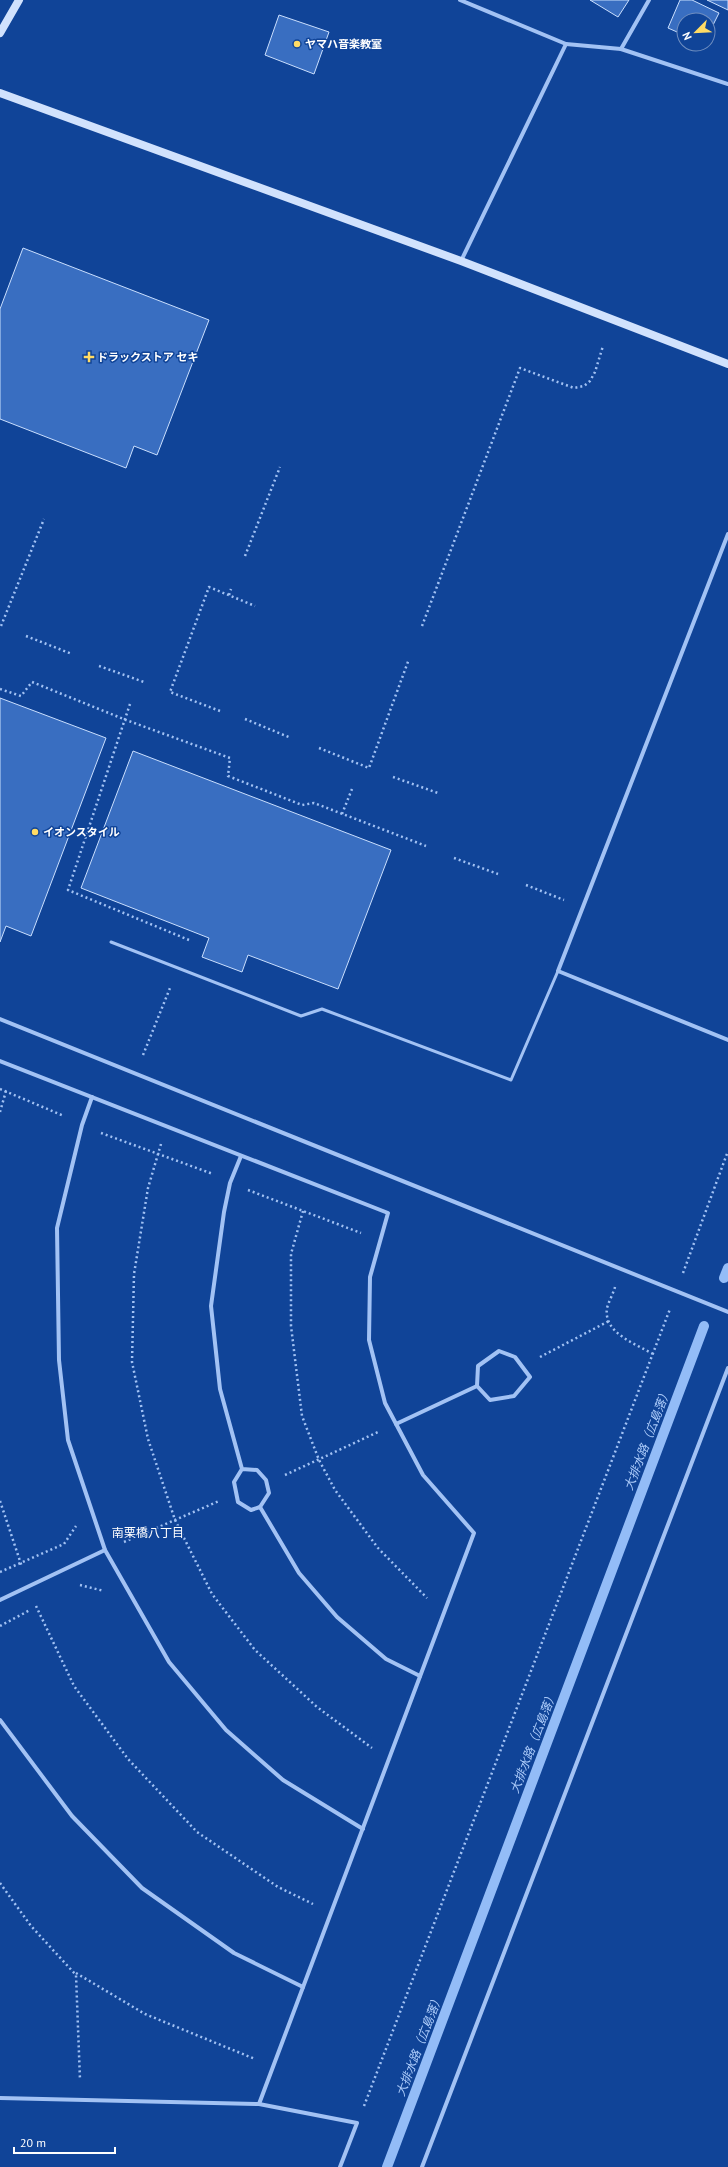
<svg xmlns="http://www.w3.org/2000/svg" width="728" height="2167" viewBox="0 0 728 2167" font-family="'PT Sans','Noto Sans JP',sans-serif">
  <style>
    .lines { fill: none; stroke-linecap: round; stroke-linejoin: round }
    .stream { stroke: #93bcf7; stroke-width: 10 }
    .building { fill: #396ec1; stroke: #cadffe }
    .path { stroke: #a2c2f4; stroke-width: 2.5; stroke-dasharray: 2 3; stroke-linecap: butt }
    .lane { stroke: #a2c2f4; stroke-width: 3 }
    .street { stroke: #a2c2f4; stroke-width: 4 }
    .secondary { stroke: #d1e2fd; stroke-width: 8 }
    .poi-dot { fill: #ffdb65; stroke: #104498; stroke-width: 1.5 }
    .labels { text-anchor: middle; dominant-baseline: central; stroke-width: 3; stroke-linejoin: round; paint-order: stroke }
    .poi-label { font-size: 11px; font-weight: bold; fill: #fff; stroke: #104498; text-anchor: start }
    .water-label { font-size: 12px; font-style: italic; fill: #aecdfb; stroke: #104498 }
    .neighbourhood-label { font-size: 12px; fill: #fff; stroke: #104498 }
  </style>
  <rect width="100%" height="100%" fill="#104498"/>
  <g class="lines">
    <g class="stream">
      <path d="M724,1278L728,1268"/>
      <path d="M387,2167L704,1326"/>
    </g>
  </g>
  <g class="building">
    <path d="M590,0H629L618,17Z"/>
    <path d="M680,0H692L719,13L708,35V20H684V35L668,28Z"/>
    <path d="M707,0H728V10Z"/>
    <path d="M279,15L329,32L314,74L265,55Z"/>
    <path d="M23,248L209,320L157,455L134,446L126,468L0,419V309Z"/>
    <path d="M0,698L106,738L31,936L6,926L0,942Z"/>
    <path d="M133,751L391,850L338,989L248,955L242,972L202,957L209,938L81,888Z"/>
  </g>
  <g class="lines">
    <g class="path">
      <path d="M245,556L280,467"/>
      <path d="M229,595L231,589"/>
      <path d="M1,626L44,519"/>
      <path d="M422,626L520,368L574,388L584,386L590,381L595,372L603,346"/>
      <path d="M26,636L72,654"/>
      <path d="M99,666L144,682"/>
      <path d="M0,689L21,696L32,682L126,720L230,758L228,776L302,805L314,803L426,846"/>
      <path d="M130,704L68,890L189,940"/>
      <path d="M220,711L170,692L209,587L255,606"/>
      <path d="M245,719L291,738"/>
      <path d="M319,748L369,768L409,659"/>
      <path d="M393,777L438,793"/>
      <path d="M342,814L352,789"/>
      <path d="M454,858L498,874"/>
      <path d="M526,885L564,900"/>
      <path d="M143,1055L170,988"/>
      <path d="M0,1089L64,1116"/>
      <path d="M0,1112L6,1091"/>
      <path d="M101,1133L213,1174"/>
      <path d="M161,1144L148,1188L134,1274L132,1362L148,1439L175,1520L212,1594L255,1650L317,1707L372,1748"/>
      <path d="M248,1190L361,1233"/>
      <path d="M303,1211L291,1254V1326L302,1416L319,1460L335,1490L378,1548L427,1598"/>
      <path d="M683,1273L728,1151"/>
      <path d="M615,1287C613,1294 609,1301 607,1308C603,1333 636,1344 653,1354"/>
      <path d="M540,1357L609,1321"/>
      <path d="M285,1475L378,1432"/>
      <path d="M0,1501L22,1567"/>
      <path d="M124,1542L219,1501"/>
      <path d="M0,1572L64,1544L76,1526"/>
      <path d="M80,1585L104,1591"/>
      <path d="M36,1606L74,1686L128,1759L197,1832L278,1887L313,1904"/>
      <path d="M0,1626L30,1610"/>
      <path d="M0,1883L31,1926L76,1975L80,2080"/>
      <path d="M76,1973L145,2014L255,2059"/>
      <path d="M364,2106L670,1309"/>
    </g>
    <path class="lane" d="M111,942L301,1016L322,1009L511,1080L558,971"/>
    <g class="street">
      <path d="M460,0L566,44L621,49L728,84"/>
      <path d="M621,49L649,0"/>
      <path d="M461,261L566,44"/>
      <path d="M728,534L558,971L728,1040"/>
      <path d="M0,1019L728,1312"/>
      <path d="M0,1061L388,1213L370,1277L369,1340L385,1403L423,1475L474,1533L259,2104L357,2123L340,2167"/>
      <path d="M92,1097L82,1125L57,1228L59,1360L68,1440L105,1550L169,1662L226,1730L283,1780L363,1829"/>
      <path d="M241,1156L230,1183L224,1212L211,1306L220,1389L242,1469L234,1482L238,1502L251,1510L260,1507L269,1493L266,1480L257,1470L242,1469"/>
      <path d="M499,1351L515,1357L530,1377L514,1396L490,1400L477,1386L478,1366Z"/>
      <path d="M396,1424L477,1386"/>
      <path d="M260,1507L299,1573L337,1617L386,1659L420,1676"/>
      <path d="M0,1600L105,1550"/>
      <path d="M0,1720L72,1816L142,1888L234,1953L303,1987"/>
      <path d="M0,2098L259,2104"/>
      <path d="M422,2167L728,1368"/>
    </g>
    <g class="secondary">
      <path d="M0,33L19,0"/>
      <path d="M0,93L461,261L728,364"/>
    </g>
  </g>
  <g class="poi-dot">
    <circle cx="297" cy="44" r="4"/>
    <path d="M87 351h4v4h4v4h-4v4h-4v-4h-4v-4h4z"/>
    <circle cx="35" cy="832" r="4"/>
  </g>
  <g class="labels">
    <g class="poi-label">
      <text x="305" y="44">ヤマハ音楽教室</text>
      <text x="97" y="357">ドラックストア セキ</text>
      <text x="43" y="832">イオンスタイル</text>
    </g>
    <g class="water-label">
      <text transform="translate(647 1439) rotate(-69)">大排水路（広島落）</text>
      <text transform="translate(533 1742) rotate(-69)">大排水路（広島落）</text>
      <text transform="translate(419 2045) rotate(-69)">大排水路（広島落）</text>
    </g>
    <g class="neighbourhood-label">
      <text x="148" y="1532">南栗橋八丁目</text>
    </g>
  </g>
  <g transform="translate(696 32) rotate(246)"><circle r="19" fill="#104498" stroke="#708fc1"/>
  <path d="M0-3L7 15L0 10L-7 15Z" fill="#ffdb65"/>
  <text y="-6" font-size="11" font-weight="bold" text-anchor="middle" fill="#ffffff">N</text>
  </g>
  <path d="M14 2147v6h101v-6" fill="none" stroke="#ffffff" stroke-width="2"/>
  <text x="20" y="2147" font-size="12" fill="#ffffff" stroke="#104498" stroke-width="3" paint-order="stroke">20 m</text>
</svg>
